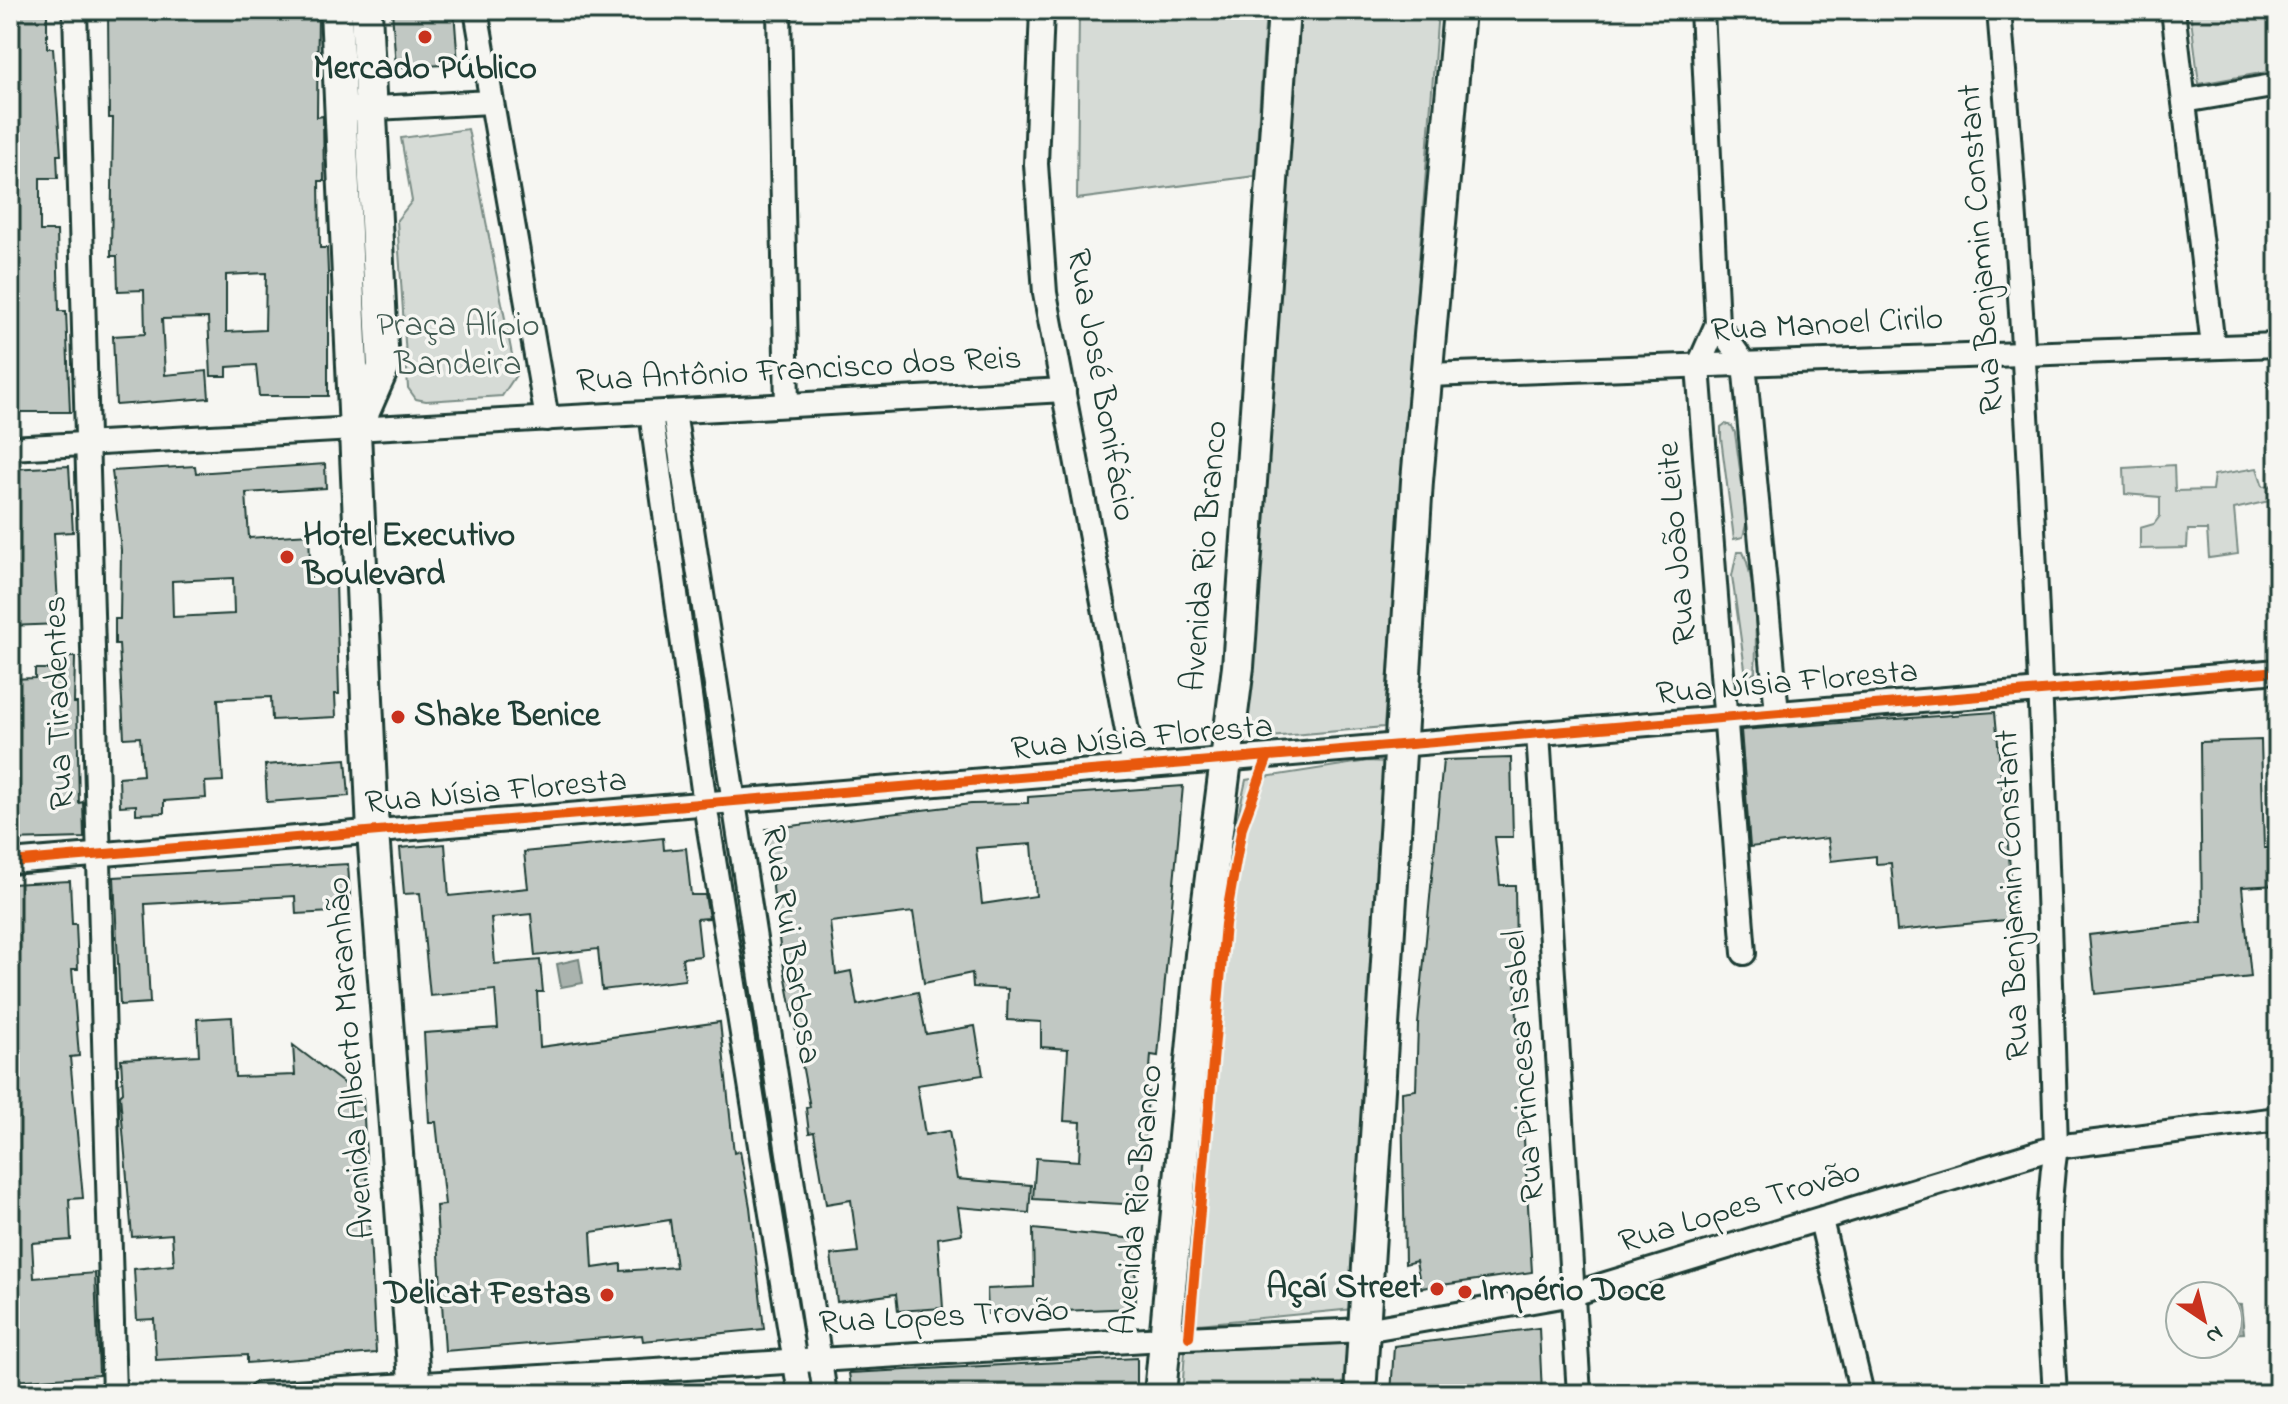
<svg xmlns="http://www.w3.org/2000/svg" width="2288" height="1404" viewBox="0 0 2288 1404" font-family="'Indie Flower',sans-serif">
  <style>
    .green { fill: #d6dbd6; stroke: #7a8c85; stroke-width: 2 }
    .water { fill: #aab3ae; stroke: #72847d; stroke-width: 2 }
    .building { fill: #c1c8c3; stroke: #1f3d34; stroke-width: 2; fill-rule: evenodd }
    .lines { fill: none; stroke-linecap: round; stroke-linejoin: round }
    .street-casing { stroke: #1f3d34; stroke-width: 28 }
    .secondary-casing { stroke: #1f3d34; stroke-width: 36 }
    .street { stroke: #f6f6f2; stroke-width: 22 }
    .secondary { stroke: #f6f6f2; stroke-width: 30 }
    .cycleway-casing { stroke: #f6f6f2; stroke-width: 15 }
    .cycleway { stroke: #e8590c; stroke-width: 10 }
    .poi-dot { fill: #c8321e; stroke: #f6f6f2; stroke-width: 3 }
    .labels { text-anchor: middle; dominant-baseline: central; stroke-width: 7; stroke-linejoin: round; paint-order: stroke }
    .poi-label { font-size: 34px; font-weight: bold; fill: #1f3d34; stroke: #f6f6f2; text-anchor: start }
    .street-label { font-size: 34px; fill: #1f3d34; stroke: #f6f6f2 }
    .park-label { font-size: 34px; fill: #445d54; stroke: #f6f6f2 }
  </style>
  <rect width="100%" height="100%" fill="#f6f6f2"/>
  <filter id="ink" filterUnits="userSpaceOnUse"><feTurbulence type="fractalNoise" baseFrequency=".0125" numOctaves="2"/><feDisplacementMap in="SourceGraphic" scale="16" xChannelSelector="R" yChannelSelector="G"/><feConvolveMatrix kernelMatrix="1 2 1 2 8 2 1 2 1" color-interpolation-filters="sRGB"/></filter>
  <g filter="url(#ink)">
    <g class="green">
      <path d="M1079,10H1266L1255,176L1077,199Z"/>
      <path d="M1301,10H1438L1384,727L1246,739Z"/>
      <path d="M2190,10H2278V70L2199,84Z"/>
      <path d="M468,129L516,375L502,396L426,401L416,399L408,388L397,220L412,201L401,138Z"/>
      <path d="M1725,424L1732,426L1735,433L1747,521L1743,537L1734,539L1721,438V427Z"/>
      <path d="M2174,465L2175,491L2212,490L2214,475L2257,468L2263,486L2278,485V499L2234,509L2238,554L2209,558L2207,530H2188L2187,548L2140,549V528L2154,524L2160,516V497L2125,494L2124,468Z"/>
      <path d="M1737,552H1743C1756,579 1757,642 1755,673L1746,676L1732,576Z"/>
      <path d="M1368,761L1386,762L1353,1309L1188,1325L1182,1317L1217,911L1246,780Z"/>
      <path d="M1353,1343L1350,1394H1182L1185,1351Z"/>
    </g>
    <g class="water">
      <path d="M579,959L583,983L561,987L557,964Z"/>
      <path d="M2228,1304L2241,1305L2244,1333L2228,1334Z"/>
    </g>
    <g class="building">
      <path d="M10,10H47V48H53L61,155H57L58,178H40V231H57L59,311H66L70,412H10Z"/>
      <path d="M108,10H318L317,117L323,116L324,181H319L320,248H327L328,273V396H259L256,365L227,367V376H211L208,318L162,319L165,375L207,371L209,398L116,405L113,336L145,334L144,290L118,291L117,256H111L113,118H109ZM266,273L265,330L226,332V275Z"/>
      <path d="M392,10H454L458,64L396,68Z"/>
      <path d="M325,464L326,488L246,493L249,538L309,534L311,584L336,582L339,694H335L336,717L272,720L271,697L218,699L223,781L205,782L206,798L164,801V813L136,814V805L120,806L119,777L143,775L140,737L124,738L119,644H115V619H120L121,550L112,471L195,466L196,473ZM233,578L234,614L173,617L172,581Z"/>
      <path d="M69,466L73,532L54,533L59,624L10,626V469Z"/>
      <path d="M52,657H75L74,703H77L79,803L83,802L84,838L10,840V810H20L10,679L35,678V669H52Z"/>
      <path d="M1995,712L2015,919L1897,931L1891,863L1876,864V856L1831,861L1828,838L1750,847L1741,730Z"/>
      <path d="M2261,740L2264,848H2278V885L2242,887L2251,977L2095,994L2089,935L2202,922L2200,742Z"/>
      <path d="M1511,758L1513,837H1495L1500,885H1515L1517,1023L1532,1272L1421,1288L1416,1261L1405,1264L1402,1092L1416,1090L1418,1024L1443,760Z"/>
      <path d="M346,759L349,796L267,802L265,765Z"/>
      <path d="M1183,786L1158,1056L1151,1055L1140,1205L1033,1199L1036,1158L1079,1161L1081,1122L1064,1121L1068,1049L1041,1047V1022L1007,1020L1008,989L973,987L972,973L924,983L913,912L830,922L836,974L851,971L857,1005L918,992L926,1034L975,1026L983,1075L917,1085L925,1135L949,1131L957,1179L1031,1185L1029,1213L958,1207L962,1234L938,1238L943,1308L898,1311L896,1294L837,1302L831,1255L858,1252L851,1200L826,1204L814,1132L809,1133L806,1108L810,1107L780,946L766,829L971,804L1028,803V797ZM1032,844L1036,896L982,904L976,848Z"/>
      <path d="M663,838L664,850L686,848L691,895H705L709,918L697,919L701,956L682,958L685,980L602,990L598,949L535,956L531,914L491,918L495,964L540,960L543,992H537L540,1047L720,1022L734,1153L740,1151L750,1207L764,1329L643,1341L642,1335L445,1351L436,1206L445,1205L436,1122H429L424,1033L498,1028L495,990L430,996L420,893L404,894L400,848L445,844L449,896L528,888L524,852ZM670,1220L676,1267L621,1271V1264L593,1268L591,1232Z"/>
      <path d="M348,864L351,911L296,914L295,896L145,904L150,1003L120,1005L114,877Z"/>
      <path d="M70,881L72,924H76L78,969H72L79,1056L70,1057L83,1198L69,1199L71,1240L32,1243L34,1278L95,1273L99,1375L10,1381V884Z"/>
      <path d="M232,1017L235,1077L295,1075L293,1045L363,1098L376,1353L247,1363V1355L156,1360L154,1319L137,1320L134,1269L174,1265L172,1234L132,1237L120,1095L123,1092L121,1059L199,1055L197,1019Z"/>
      <path d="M1033,1229L1135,1239L1136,1308L988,1314L987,1289L1034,1287Z"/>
      <path d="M1539,1328L1542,1394H1391L1394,1346Z"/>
      <path d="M1137,1358V1394H852L849,1373Z"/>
    </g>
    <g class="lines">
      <defs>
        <g id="street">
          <path d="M75,10L114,1394"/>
          <path d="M476,10L547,419"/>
          <path d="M779,10L787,405"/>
          <path d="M1042,10L1036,164L1045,293L1134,768"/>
          <path d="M1702,10L1717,324L1698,367L1744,953"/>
          <path d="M1999,10C2031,388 2045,767 2056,1147C2043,1229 2050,1311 2055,1394"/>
          <path d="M2173,10L2213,346"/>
          <path d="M2184,101L2278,85"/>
          <path d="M356,109L491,102"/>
          <path d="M1717,324L1744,363L1777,713"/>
          <path d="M1427,375L2278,345"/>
          <path d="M674,412L825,1394"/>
          <path d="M651,413L705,804L800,1394"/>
          <path d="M10,448L1064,390"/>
          <path d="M1538,733L1579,1394"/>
          <path d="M10,862L2278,671"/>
          <path d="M1821,1220L1862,1394"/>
          <path d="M260,1394L1163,1339L1365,1330L1573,1294L2056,1147L2278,1119"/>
        </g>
        <g id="secondary">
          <path d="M336,10L373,832L415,1394"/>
          <path d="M359,423L383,368L366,10"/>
          <path d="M1160,1394L1201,955L1238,667L1284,10"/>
          <path d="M1360,1394L1417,481L1459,10"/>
        </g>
      </defs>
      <use href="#street" class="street-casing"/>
      <use href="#secondary" class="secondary-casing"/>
      <use href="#street" class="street"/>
      <use href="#secondary" class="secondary"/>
      <defs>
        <g id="cycleway">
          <path d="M10,862L2278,671"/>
          <path d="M1189,1337L1225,924L1242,827L1268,756"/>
        </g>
      </defs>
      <use href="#cycleway" class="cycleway-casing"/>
      <use href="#cycleway" class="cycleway"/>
    </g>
  </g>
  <g class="poi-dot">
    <circle cx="425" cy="37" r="8"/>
    <circle cx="287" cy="557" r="8"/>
    <circle cx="398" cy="717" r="8"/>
    <circle cx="1437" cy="1289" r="8"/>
    <circle cx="1465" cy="1292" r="8"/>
    <circle cx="607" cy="1295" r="8"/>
  </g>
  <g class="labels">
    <g class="poi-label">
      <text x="425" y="70" text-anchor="middle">Mercado Público</text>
      <text x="303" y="537">Hotel Executivo<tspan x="303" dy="39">Boulevard</tspan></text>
      <text x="414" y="717">Shake Benice</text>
      <text x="1421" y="1289" text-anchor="end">Açaí Street</text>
      <text x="1481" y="1292">Império Doce</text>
      <text x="591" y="1295" text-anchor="end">Delicat Festas</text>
    </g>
    <g class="street-label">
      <text transform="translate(1982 249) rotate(-94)">Rua Benjamin Constant</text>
      <text transform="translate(1827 326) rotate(-3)">Rua Manoel Cirilo</text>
      <text transform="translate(799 371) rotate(-3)">Rua Antônio Francisco dos Reis</text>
      <text transform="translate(1100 385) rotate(80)">Rua José Bonifácio</text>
      <text transform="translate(1678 543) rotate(-95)">Rua João Leite</text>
      <text transform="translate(1206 556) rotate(-85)">Avenida Rio Branco</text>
      <text transform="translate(1787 684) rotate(-5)">Rua Nísia Floresta</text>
      <text transform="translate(60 703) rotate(-92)">Rua Tiradentes</text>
      <text transform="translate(1142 739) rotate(-5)">Rua Nísia Floresta</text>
      <text transform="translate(496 793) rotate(-5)">Rua Nísia Floresta</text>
      <text transform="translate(2014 895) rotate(-92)">Rua Benjamin Constant</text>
      <text transform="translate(790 945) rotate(81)">Rua Rui Barbosa</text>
      <text transform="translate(352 1058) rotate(-94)">Avenida Alberto Maranhão</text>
      <text transform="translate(1525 1066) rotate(-94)">Rua Princesa Isabel</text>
      <text transform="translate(1139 1200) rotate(-84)">Avenida Rio Branco</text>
      <text transform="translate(1740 1208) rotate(-17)">Rua Lopes Trovão</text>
      <text transform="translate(944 1318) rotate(-3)">Rua Lopes Trovão</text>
    </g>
    <g class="park-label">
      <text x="458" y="327">Praça Alípio<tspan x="458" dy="39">Bandeira</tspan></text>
    </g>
  </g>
  <rect width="2288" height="1404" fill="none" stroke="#f6f6f2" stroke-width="40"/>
  <rect x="20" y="20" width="2248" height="1364" fill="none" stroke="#1f3d34" stroke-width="3" filter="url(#ink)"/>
  <g transform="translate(2204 1320) rotate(145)"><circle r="38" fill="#f6f6f2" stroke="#a0aca6" stroke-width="2"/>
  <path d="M0-6L14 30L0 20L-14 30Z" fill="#c8321e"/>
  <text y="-12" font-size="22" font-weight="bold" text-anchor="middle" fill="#1f3d34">N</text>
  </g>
</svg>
